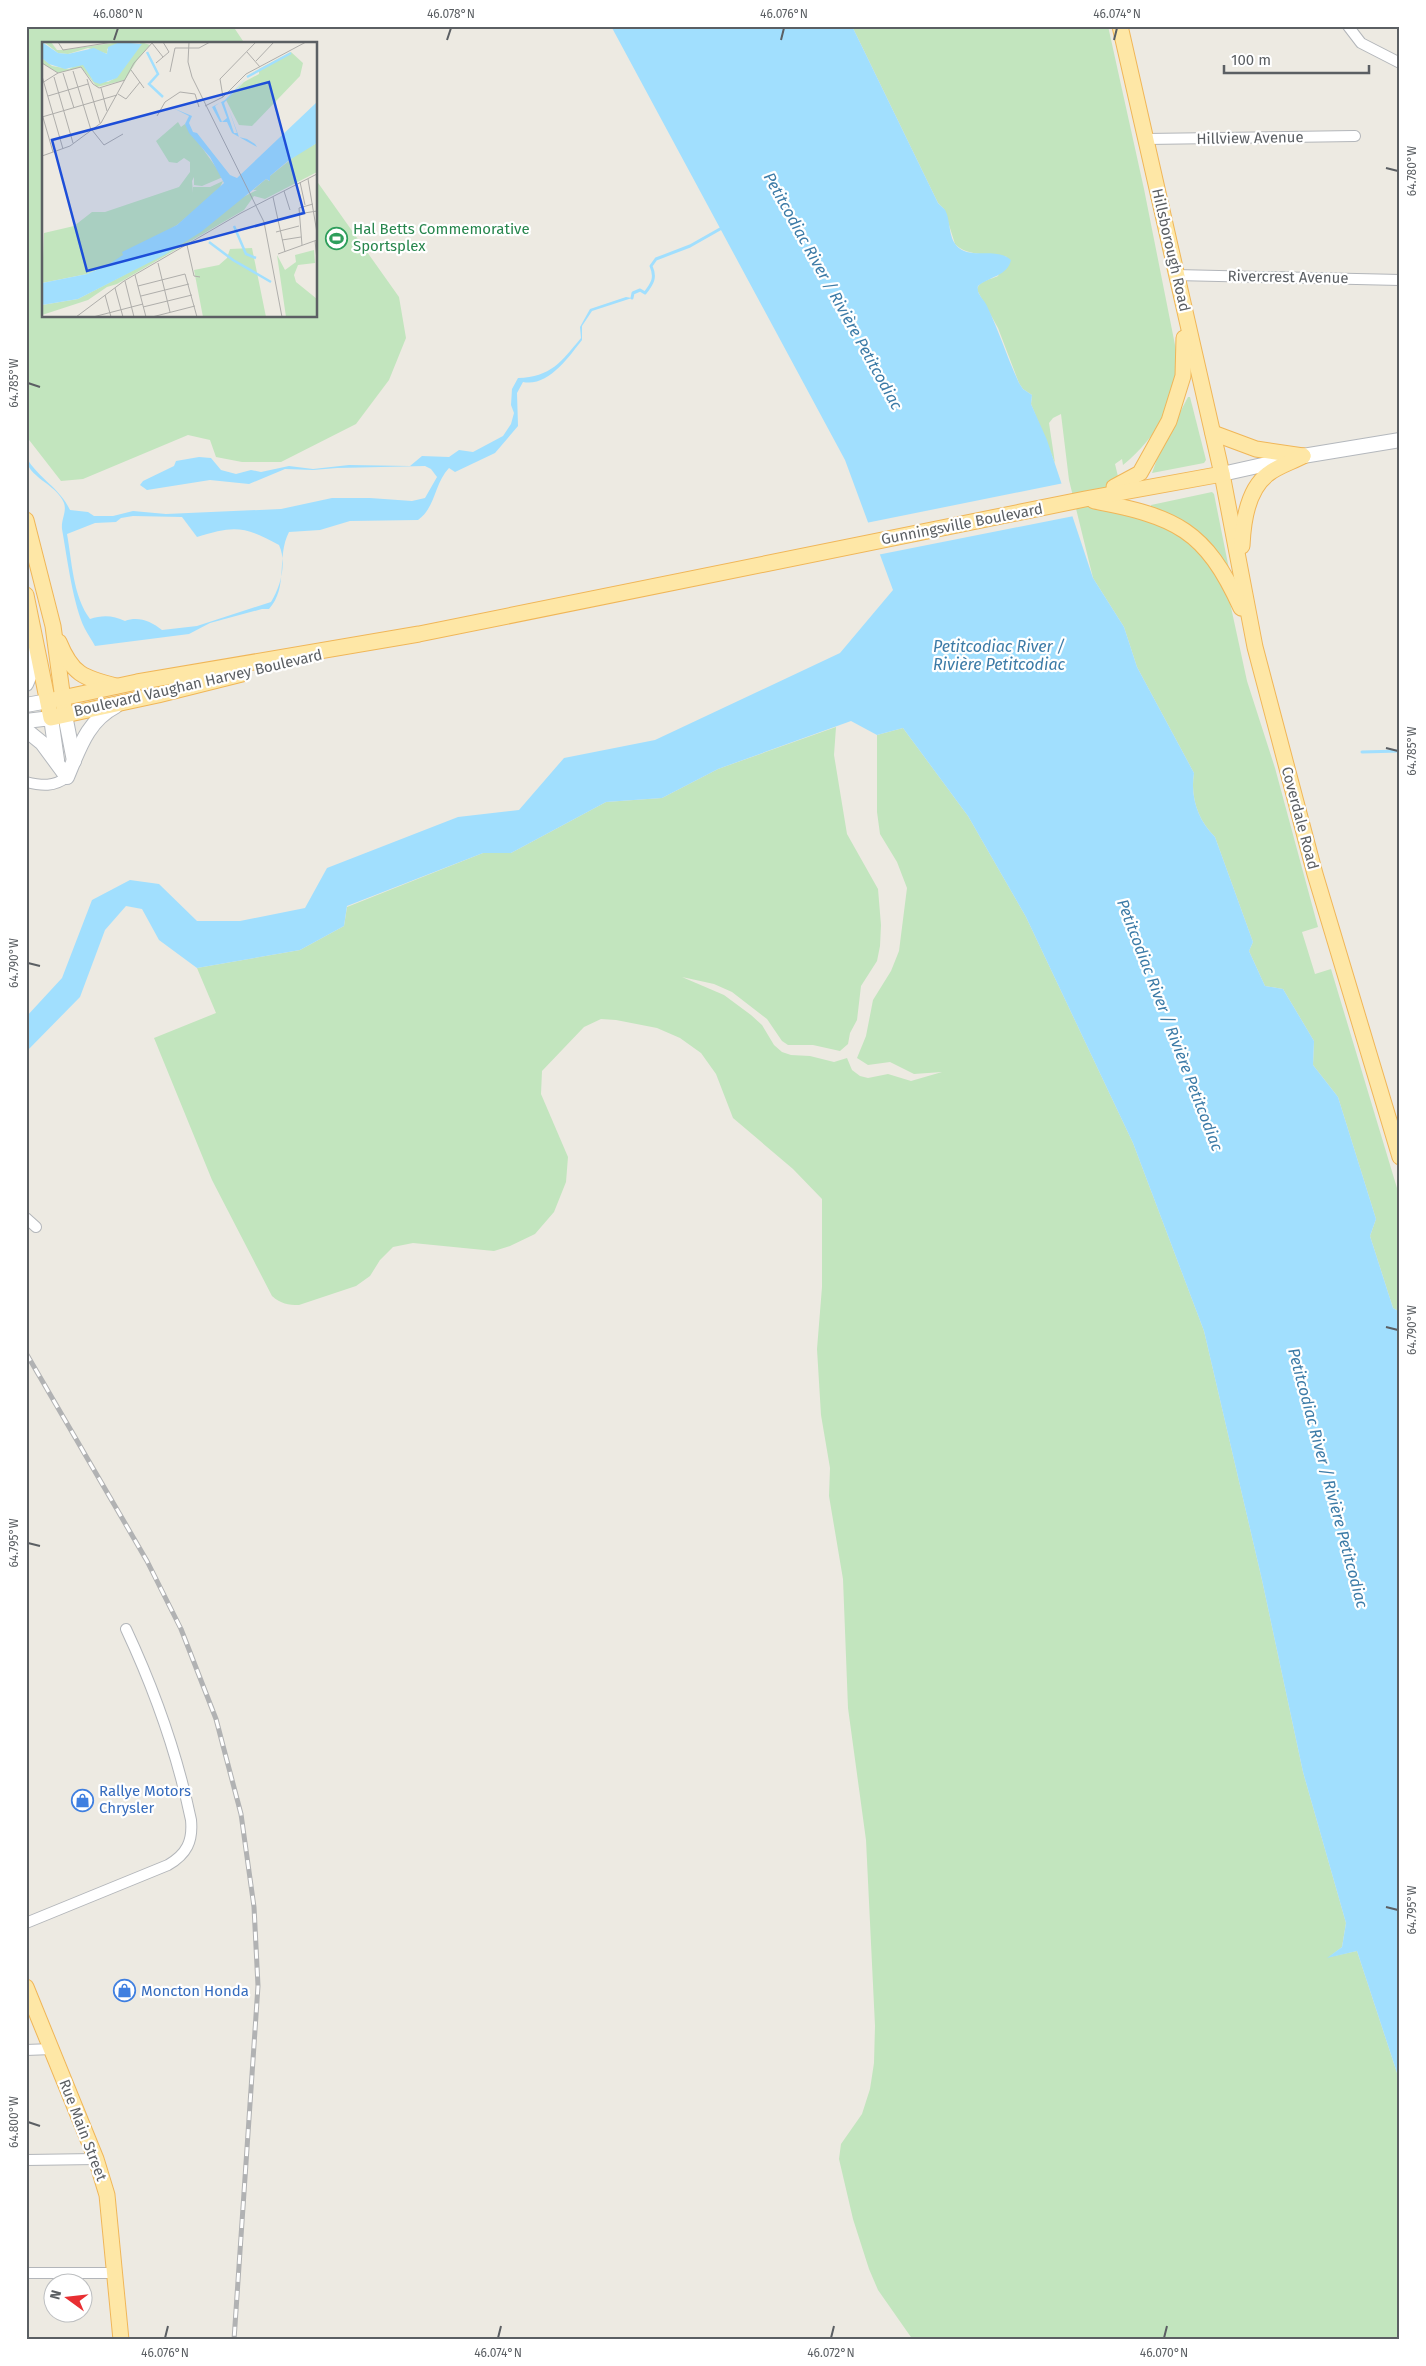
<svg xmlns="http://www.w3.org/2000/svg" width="1426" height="2366" viewBox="0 0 1426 2366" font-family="'Fira Sans',sans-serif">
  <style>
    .green { fill: #c2e5be }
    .water { fill: #a1dffe; fill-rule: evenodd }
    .pier { fill: #edeae2 }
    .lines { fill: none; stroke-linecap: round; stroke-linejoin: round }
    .stream { stroke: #a1dffe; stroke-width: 3 }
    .street-casing { stroke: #b3b6ba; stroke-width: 12 }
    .secondary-casing { stroke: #b4b8bd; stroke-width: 16 }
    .primary-casing { stroke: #f0b658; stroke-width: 17 }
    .street { stroke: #fff; stroke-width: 10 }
    .secondary { stroke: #fff; stroke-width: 14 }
    .primary { stroke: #fee7a6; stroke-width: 15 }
    .rail-casing { stroke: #b1b2b3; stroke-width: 5 }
    .rail { stroke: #fff; stroke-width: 3; stroke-dasharray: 9; stroke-linecap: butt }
    .ticks { fill: none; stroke: #5b5f63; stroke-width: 2 }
    .labels { text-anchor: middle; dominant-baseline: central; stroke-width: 4.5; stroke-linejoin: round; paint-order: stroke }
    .street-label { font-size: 15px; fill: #5b5f63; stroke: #fff }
    .leisure-label { font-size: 15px; fill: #27864d; stroke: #fff; text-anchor: start }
    .shop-label { font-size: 15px; fill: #366cbe; stroke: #fff; text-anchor: start }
    .water-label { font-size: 16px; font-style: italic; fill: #3c7ba7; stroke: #fff }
    .inset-river { fill: none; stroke: #a1dffe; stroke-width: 2.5 }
    .inset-road { fill: none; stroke: #afaeab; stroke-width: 1 }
    .view { fill: #1d4ed8; fill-opacity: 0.15; stroke: #1d4ed8; stroke-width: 2.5 }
    .inset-edge { fill: none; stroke: #5b5f63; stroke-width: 2.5 }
    .neatline { fill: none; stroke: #5b5f63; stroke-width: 2 }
    .ticks-label { font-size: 12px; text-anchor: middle; fill: #5b5f63 }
  </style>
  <rect width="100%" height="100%" fill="#edeae2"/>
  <g class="green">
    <path d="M26,26H233L245,44H44V316H316V180L399,297L406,338L389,380L356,424L281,462H242L216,457L210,440L188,435L83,479L61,481L26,436Z"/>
    <path d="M852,26H1108L1144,189L1177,355C1177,400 1158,437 1123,465L1122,459L1115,464L1127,514L1147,518L1186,538L1214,568L1229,598L1247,681L1275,768L1318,927L1302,932L1315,974L1331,969L1400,1198V1312L1393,1308L1370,1236L1376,1219L1338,1097L1313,1065L1314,1041L1283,989L1265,986L1249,951L1253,942L1215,837C1198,820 1190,797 1194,773L1137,667L1124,627L1093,578L1069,480L1061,414L1053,418L1049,423L1055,463L1031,404L1032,395L1023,389L1019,383L998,328L977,290C979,280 990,280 998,276L1007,257C991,253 967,257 955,244L944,209L938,203Z"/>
    <path d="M1188,397H1190L1206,460L1204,463L1152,473L1160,451Z"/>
    <path d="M1212,492L1214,494L1229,569L1174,517L1151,507V505Z"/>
    <path d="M836,727L834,755L847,834L878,889L881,925L880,946L877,961L861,986L857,1020L850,1033L848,1044L840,1051L813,1045H788L782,1041L767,1019L732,992L714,984L682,977L724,995L751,1015L762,1025L774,1045L782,1052L791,1055L810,1056L834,1062L847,1058L852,1070L860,1076L868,1078L888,1074L911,1081L942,1072L914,1074L890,1062L868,1065L857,1058L866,1036L873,1000L891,971L899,951L907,888L897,862L880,834L877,812V735L903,728L968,816L1026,917L1133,1143L1204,1331L1262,1580L1303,1772L1346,1923L1342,1947L1329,1957L1357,1951L1400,2082V2340H913L878,2290L869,2269L853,2219L839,2159L841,2144L862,2114L870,2089L874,2063L875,2026L866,1840L848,1708L843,1579L829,1496L830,1468L821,1415L817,1349L822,1287V1199L793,1169L733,1118L716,1074L701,1053L680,1038L657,1028L616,1020L601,1019L584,1027L542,1071L541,1094L568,1157L566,1182L554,1212L535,1234L510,1246L494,1251L413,1243L393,1247L380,1260L370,1276L356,1286L299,1305C288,1305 281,1304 272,1296L212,1180L154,1038L216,1013L197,968L300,950L344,926L347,907L483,853H511L606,802L662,798L718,769Z"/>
  </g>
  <g class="water">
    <path d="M611,26H852L938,203C940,206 945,208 946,212C951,223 948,239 959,248C973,259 997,247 1011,260C1008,276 988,277 978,286C976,294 984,299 987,306C999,331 1007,357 1019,383L1023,389L1032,395L1031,404L1047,440L1093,578L1124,627L1137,667L1194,773C1190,797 1198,820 1215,837L1253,942L1249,951L1265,986L1283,989L1314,1041L1313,1065L1338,1097L1376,1219L1370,1236L1393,1308L1400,1312V2082L1357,1951L1327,1958L1342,1947L1346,1923L1303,1772L1262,1580L1204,1331L1133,1143L1026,917L968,816L903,728L877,735L851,721L718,769L662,798L606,802L511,853H483L347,906L344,926L300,950L197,968L159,940L142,909L126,906L105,930L80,997L26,1052V1017L62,978L92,900L130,880L159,884L197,921H240L305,908L327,868L458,817L519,810L564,758L655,740L840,653L893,590L845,460Z"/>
    <path d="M626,297L632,298L592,311L582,326V340C568,358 548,387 523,382L517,393L518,426L495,453L455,472L449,468C434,484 436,507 418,520L350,521L320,530L289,532C276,557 289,587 269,609H262L210,623L189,634L95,646C92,640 88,635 85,629C73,605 67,557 62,529C61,519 67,512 64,503C57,484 26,477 26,457C38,478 60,488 70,510L88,512L94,516H113L133,511L166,514L281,509L332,498H370L412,501L425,498L437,477L431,469L425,466L337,468L313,470L285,469L249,484L210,480L147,490L140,485L143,481L174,466L176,461L199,457L211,458L221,470L236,474L251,470L261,472L289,466L313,469L349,465L410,466L422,456L449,457L459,450L473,452L503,436L511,424L514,413L511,405L512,389L518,378C551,377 561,362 581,338L580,327L590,309ZM133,516L182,517L197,537C234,525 245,526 279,545C287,562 281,586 271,602L197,626L162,630C151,621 138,616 125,621C113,615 102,615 90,619C73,596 72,562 67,534L95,523L116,522L121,518Z"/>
  </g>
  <path class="pier" d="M1064,483L1074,516L877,555L866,523Z"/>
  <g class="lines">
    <g class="stream">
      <path d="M632,298L633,293L640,290L645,293C653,283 656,277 651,266L656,259L690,246L720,229"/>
      <path d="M1362,752L1400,751"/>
    </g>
    <defs>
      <g id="street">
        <path d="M1348,26L1361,43L1400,63"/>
        <path d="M1146,139L1355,136"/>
        <path d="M1176,275L1400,280"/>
        <path d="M26,782C42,786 54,787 67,777"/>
        <path d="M26,1218L36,1227"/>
        <path d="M26,1923L168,1865C187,1854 193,1841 191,1820C177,1753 155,1691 126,1629"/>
        <path d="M26,2050L52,2049"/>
        <path d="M26,2160L96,2159"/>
        <path d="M26,2273H115"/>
      </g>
      <g id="secondary">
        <path d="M1222,474L1303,456L1400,440"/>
        <path d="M26,684L32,670L34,646"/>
        <path d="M26,705L48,701"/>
        <path d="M65,715L74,761"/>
        <path d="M26,721L51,718L57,760"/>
        <path d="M26,730L42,743L67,777C79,749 87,721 116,706"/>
      </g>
      <g id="primary">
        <path d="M1120,26L1222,474L1255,647L1315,874L1400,1157"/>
        <path d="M1213,433L1256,449L1303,456"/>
        <path d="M1114,487L1140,473L1169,421L1183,376L1184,338"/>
        <path d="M1094,501C1176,517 1205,529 1241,608"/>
        <path d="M26,520L53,626L64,707"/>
        <path d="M1242,546C1243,522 1248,489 1268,474C1278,466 1292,462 1303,456"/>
        <path d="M26,595L51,718L158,695L242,674"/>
        <path d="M59,642C72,674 83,678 116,686"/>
        <path d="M48,701L137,682L419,634L1085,499L1222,474"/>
        <path d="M26,1987L96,2159L107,2195L121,2340"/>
      </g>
    </defs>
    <use href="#street" class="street-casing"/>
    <use href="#secondary" class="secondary-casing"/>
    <use href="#primary" class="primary-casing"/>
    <use href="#street" class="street"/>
    <use href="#secondary" class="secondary"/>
    <use href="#primary" class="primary"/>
    <defs>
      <path id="rail" d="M26,1353L147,1561L181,1629L216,1719L241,1814L254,1907L258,1986L234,2340"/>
    </defs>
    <use href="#rail" class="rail-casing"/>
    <use href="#rail" class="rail"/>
  </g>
  <path class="ticks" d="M114,40L118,28M447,40L451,28M781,40L784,28M1114,40L1117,28M1386,168L1398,171M28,383L40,387M1386,748L1398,751M28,963L40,966M1386,1327L1398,1330M28,1543L40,1546M1386,1907L1398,1910M28,2122L40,2126M165,2338L168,2326M498,2338L501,2326M831,2338L834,2326M1164,2338L1167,2326"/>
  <defs>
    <symbol id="stadium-ring" viewBox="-11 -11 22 22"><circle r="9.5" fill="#fff" stroke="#2e9e5b" stroke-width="1.5"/><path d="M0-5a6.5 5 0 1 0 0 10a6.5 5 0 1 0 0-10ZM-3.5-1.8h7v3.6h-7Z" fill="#2e9e5b"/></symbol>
    <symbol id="shop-ring" viewBox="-11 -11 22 22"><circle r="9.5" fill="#fff" stroke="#3f7fe0" stroke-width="1.5"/><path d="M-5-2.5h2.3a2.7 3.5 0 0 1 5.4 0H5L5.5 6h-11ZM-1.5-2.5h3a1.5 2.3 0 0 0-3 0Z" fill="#3f7fe0"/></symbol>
  </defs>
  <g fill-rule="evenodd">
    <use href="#stadium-ring" x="324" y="226" width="25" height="25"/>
    <use href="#shop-ring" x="70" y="1788" width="25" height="25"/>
    <use href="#shop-ring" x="112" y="1978" width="25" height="25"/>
  </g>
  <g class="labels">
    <g class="street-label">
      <text transform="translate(1250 138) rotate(-1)">Hillview Avenue</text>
      <text transform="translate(1171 250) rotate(77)">Hillsborough Road</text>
      <text transform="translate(1288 277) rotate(1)">Rivercrest Avenue</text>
      <text transform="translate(962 524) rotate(-11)">Gunningsville Boulevard</text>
      <text transform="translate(198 683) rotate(-13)">Boulevard Vaughan Harvey Boulevard</text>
      <text transform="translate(1300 818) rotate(75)">Coverdale Road</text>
      <text transform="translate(83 2130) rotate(69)">Rue Main Street</text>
    </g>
    <g class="leisure-label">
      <text x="353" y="229">Hal Betts Commemorative<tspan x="353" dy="17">Sportsplex</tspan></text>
    </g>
    <g class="shop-label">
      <text x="99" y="1791">Rallye Motors<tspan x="99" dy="17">Chrysler</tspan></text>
      <text x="141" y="1991">Moncton Honda</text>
    </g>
    <g class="water-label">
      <text transform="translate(833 291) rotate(61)">Petitcodiac River / Rivière Petitcodiac</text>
      <text x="999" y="646">Petitcodiac River /<tspan x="999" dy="18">Rivière Petitcodiac</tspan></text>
      <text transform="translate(1170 1025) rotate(69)">Petitcodiac River / Rivière Petitcodiac</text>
      <text transform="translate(1328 1478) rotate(75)">Petitcodiac River / Rivière Petitcodiac</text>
    </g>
  </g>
  <g transform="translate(42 42)">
    <rect width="275" height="275" fill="#edeae2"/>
    <path d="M2,0H9L15,8H21L78,0L65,7L66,12L46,6L26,12L16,11ZM99,0L108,3L96,17L83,38L55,45L39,25L16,31L0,21V16L10,24L27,27L38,21L45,25L50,37L66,40L75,35ZM249,10L261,21L258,34L210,84L197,83L184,58L202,40L217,32V27ZM136,80L139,85L143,82L181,135L160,144L152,143V135L150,139L151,151V145H168L181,139L176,149L135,183L64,224L45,232L0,241L2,191L32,184L50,170H63L137,145L148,130V120L142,116L135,121L127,120L114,99ZM275,101V130L223,157L212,154L202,168L75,242L65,245L46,258L0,273V263L36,257L130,208L201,155L215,148H211L224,137L227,139L228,134L258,110ZM210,206L224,275H161L152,228L177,223L185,216L188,207ZM272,208L273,221L256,223L252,233L254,240L275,257V275H244L235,213L243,228L254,220L253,213Z" fill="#c2e5be"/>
    <path d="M0,0L16,11L26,12L52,6L65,12L66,5L78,0L100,2L75,36L58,42L52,40L41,23L23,27L7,22L0,16ZM205,35L182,61L192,91H195L186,65L197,95L205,97L213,102L215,105L190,91L185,80H178L170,65L183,58ZM179,60L185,76L180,80L173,64ZM275,60V101L246,119L228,134V139L224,137L159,190L122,213L36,257L0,263V241L45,232L64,224L81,213L80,210L135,183L182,141L168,115L147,91L143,82L147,74L131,66L150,74L147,81L151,90L155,91L188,133L195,136Z" fill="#a1dffe" fill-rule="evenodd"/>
    <path class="inset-river" d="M105,10L116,32L107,42L121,55M205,35L249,11M192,184L204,212L214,216M167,200L191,218L229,240"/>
    <path class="inset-road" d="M16,0L21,8L71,0M147,0L146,20L150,35L222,180L240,275M110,1L121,15M205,10L218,25M214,19L232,0M0,21L16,31L39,25L51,42L57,46L83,38M114,21L127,10L121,0M89,28L102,46M31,29L49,88M128,30L133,6H157L168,0M21,31L32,66M0,34L21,107M12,35L31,101M45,37L58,81M0,41L16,31M59,46L65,69M76,52L84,57L98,40M6,54L46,42M181,55L178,37L214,0M163,64L181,55L204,32L264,0M0,72L11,110M115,74L123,60L138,50L153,52L157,65M0,75L75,53M50,88L62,103L81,92M0,114L28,104L59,81L92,21L111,0M266,137L275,191M258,140L263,163M242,149L248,168M231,155L243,210M256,172L275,169M234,190L257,184M240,198L259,195M273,199L275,218M145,203L152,234L158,235M260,203L257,166L271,162M236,212L275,198M116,221L128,270M93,233L104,275M83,239L92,275M96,244L143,232L155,275M73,246L81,275M63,253L69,275M99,254L147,242M101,265L150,253M34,275L82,239L199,171L275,132M51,275L101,262M110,275L153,264"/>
    <path class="view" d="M227,40L262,171L45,229L10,98Z"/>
    <rect width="275" height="275" class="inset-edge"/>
  </g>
  <rect width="1426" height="2366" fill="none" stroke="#ffffff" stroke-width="55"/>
  <g transform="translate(68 2298) rotate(285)"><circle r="24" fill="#ffffff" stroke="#bdbfc1"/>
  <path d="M0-4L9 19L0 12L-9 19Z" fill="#e82e32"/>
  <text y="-8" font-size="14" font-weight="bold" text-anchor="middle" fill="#5b5f63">N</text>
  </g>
  <path d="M1224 65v8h145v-8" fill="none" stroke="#5b5f63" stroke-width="2.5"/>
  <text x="1231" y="65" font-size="15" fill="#5b5f63" stroke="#ffffff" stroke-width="4" paint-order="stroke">100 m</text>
  <rect x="28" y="28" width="1370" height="2310" class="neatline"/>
  <g class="ticks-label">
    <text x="118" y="18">46.080°N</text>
    <text x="451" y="18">46.078°N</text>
    <text x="784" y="18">46.076°N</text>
    <text x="1117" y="18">46.074°N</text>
    <text transform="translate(1412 171) rotate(-90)" y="4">64.780°W</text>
    <text transform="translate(14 383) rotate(-90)" y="4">64.785°W</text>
    <text transform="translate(1412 751) rotate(-90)" y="4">64.785°W</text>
    <text transform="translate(14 963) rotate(-90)" y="4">64.790°W</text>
    <text transform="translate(1412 1330) rotate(-90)" y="4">64.790°W</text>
    <text transform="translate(14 1543) rotate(-90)" y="4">64.795°W</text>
    <text transform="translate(1412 1910) rotate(-90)" y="4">64.795°W</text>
    <text transform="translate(14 2122) rotate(-90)" y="4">64.800°W</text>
    <text x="165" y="2357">46.076°N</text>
    <text x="498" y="2357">46.074°N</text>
    <text x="831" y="2357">46.072°N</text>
    <text x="1164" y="2357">46.070°N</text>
  </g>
</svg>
